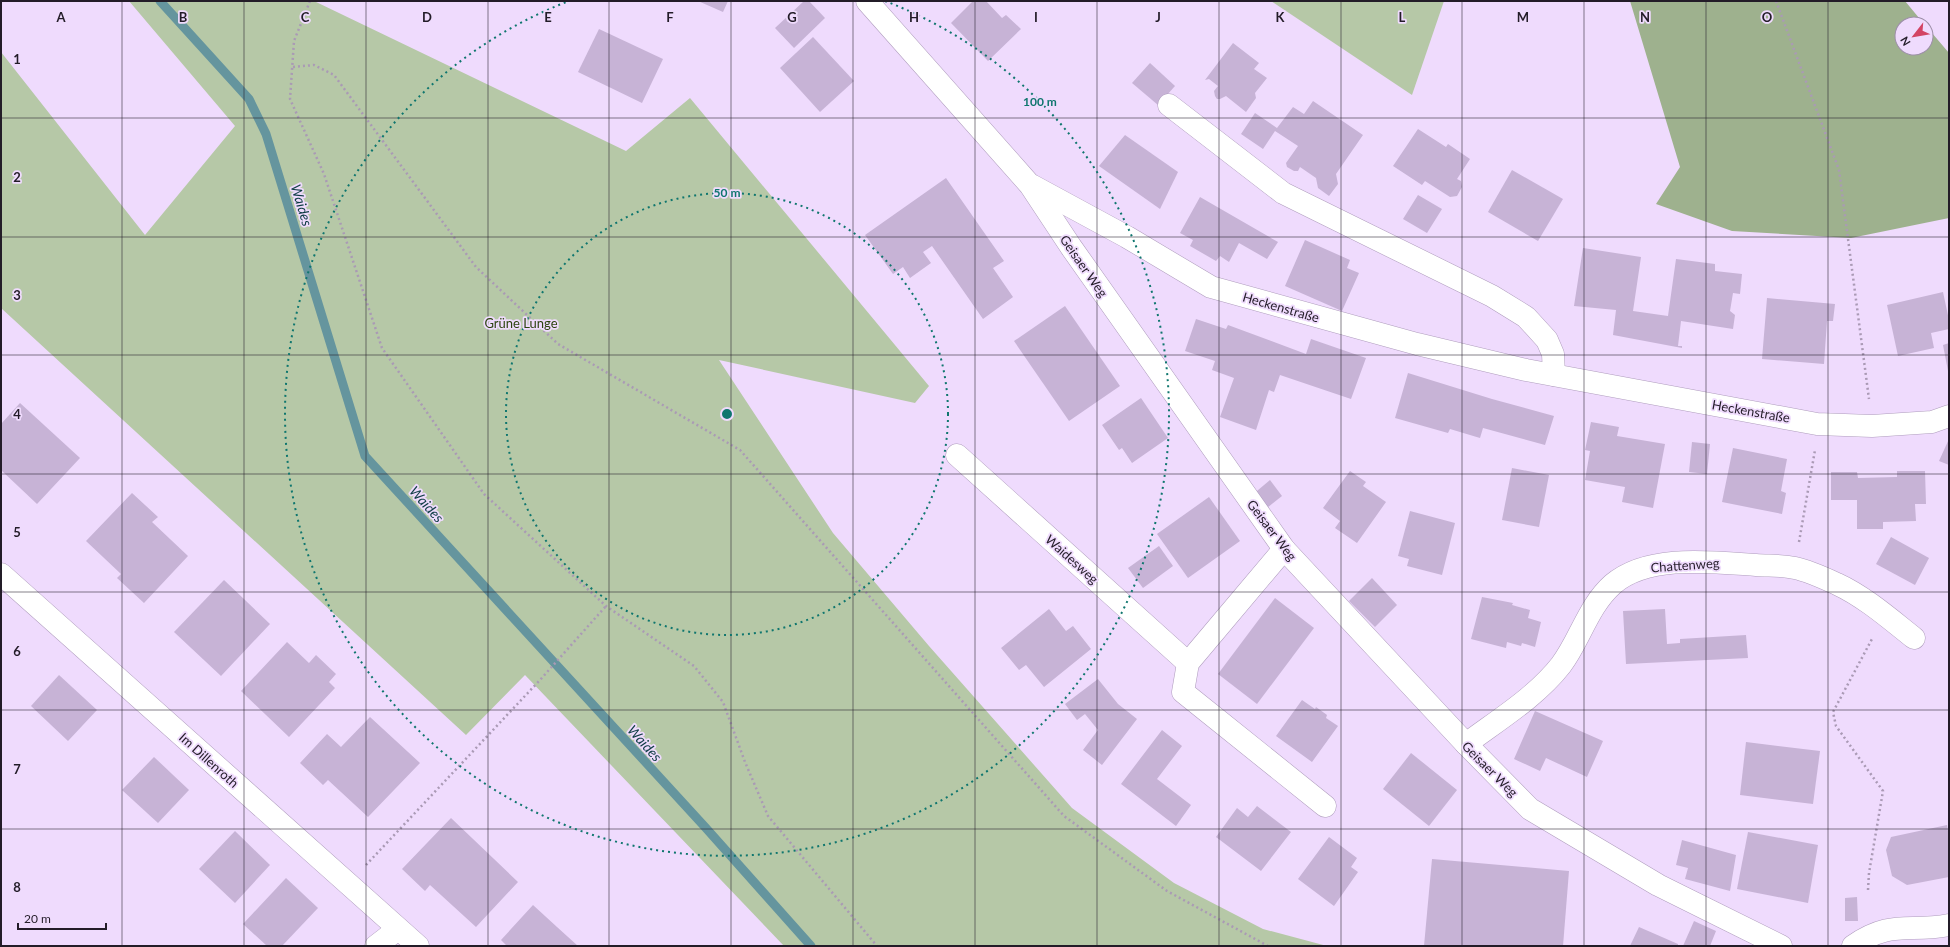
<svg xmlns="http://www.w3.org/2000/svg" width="1950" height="947" viewBox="0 0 1950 947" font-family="Lato,sans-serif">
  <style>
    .green { fill: #b6c8a7 }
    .forest { fill: #9eb18e }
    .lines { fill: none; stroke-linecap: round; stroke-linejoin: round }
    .stream { stroke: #65959e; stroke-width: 9 }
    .building { fill: #c7b3d6 }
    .minor-casing { stroke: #af9dbd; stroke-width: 23 }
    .path { stroke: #aa9ab5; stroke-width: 2.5; stroke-dasharray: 2 3; stroke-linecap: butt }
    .minor { stroke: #fff; stroke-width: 22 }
    .grid { fill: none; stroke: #231c28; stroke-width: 1; stroke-opacity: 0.55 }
    .ring { fill: none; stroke: #0f766e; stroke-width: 2; stroke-dasharray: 2 4 }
    .labels { text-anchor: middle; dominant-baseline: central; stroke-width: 3.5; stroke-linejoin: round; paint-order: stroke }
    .street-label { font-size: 13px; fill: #231c28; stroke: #efdbfd }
    .park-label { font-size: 13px; fill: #2c440f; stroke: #efdbfd }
    .water-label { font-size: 14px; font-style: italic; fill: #0d3b43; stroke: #efdbfd }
    .grid-label { font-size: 13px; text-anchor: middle; font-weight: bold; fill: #231c28; stroke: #efdbfd; stroke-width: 3.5; stroke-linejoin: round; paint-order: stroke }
    .centre { fill: #0f766e; stroke: #efdbfd; stroke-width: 2 }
    .ring-label { font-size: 12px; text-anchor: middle; font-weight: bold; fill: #0f766e; stroke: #efdbfd; stroke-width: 3.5; stroke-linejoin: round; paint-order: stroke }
  </style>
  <rect width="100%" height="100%" fill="#efdbfd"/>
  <g class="green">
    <path d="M129,1H314L626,151L690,98L929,386L915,403L719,360L833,533L929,646L1072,808L1174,883L1263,929L1327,946H784L525,675L466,735L1,308V52L145,235L235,126Z"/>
    <path d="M1271,1H1444L1412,95Z"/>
  </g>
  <path class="forest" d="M1630,1H1905L1924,24H1902V48H1926V26L1949,53V218L1851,238L1732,231L1656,204L1680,167Z"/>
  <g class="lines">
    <path class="stream" d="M160,1L249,99L266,134L365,456L705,827L811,946"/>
  </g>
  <g class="building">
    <path d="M698,1H728L723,12Z"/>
    <path d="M804,1H809L825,18L794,48L775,28Z"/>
    <path d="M973,1H986L1002,18L1006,15L1021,29L988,61L951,23Z"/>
    <path d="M599,29L663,59L642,103L578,72Z"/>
    <path d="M813,37L854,81L820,112L780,68Z"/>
    <path d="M1233,43L1259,63L1254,69L1267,78L1255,93L1256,98L1246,112L1226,96L1220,99H1217L1215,96L1214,91L1218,86L1209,79L1205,80Z"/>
    <path d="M1150,63L1175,86L1158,105L1132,83Z"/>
    <path d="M1313,101L1363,135L1336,174L1338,184L1329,196L1318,188L1316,178L1300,167L1298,171H1294L1287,167L1286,163L1298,146L1275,131L1263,149L1241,134L1255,113L1277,128L1293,107L1304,114Z"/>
    <path d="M1418,129L1446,147L1448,144L1470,159L1457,179L1461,181L1462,187L1457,196L1450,197L1425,181L1422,185L1393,166Z"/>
    <path d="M1125,135L1178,172L1160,209L1099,166Z"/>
    <path d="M1512,170L1563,199L1538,241L1488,212Z"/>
    <path d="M946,178L1004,261L993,268L1013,297L983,319L932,246L923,252L931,263L910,278L903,267L893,274L865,235Z"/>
    <path d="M1418,195L1442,209L1427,233L1403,219Z"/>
    <path d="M1200,197L1278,242L1267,259L1239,243L1229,262L1220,256L1216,261L1190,246L1193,240L1180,233Z"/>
    <path d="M1305,240L1350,260L1347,268L1359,273L1342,311L1285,286Z"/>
    <path d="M1583,248L1641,257L1633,311L1668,316L1676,259L1715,264V271L1742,274L1740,294L1733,293L1730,311L1735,315L1733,329L1681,321L1678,346H1682V348L1613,335L1616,310L1574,306Z"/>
    <path d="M1943,292L1949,320V329L1931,333L1934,348L1898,356L1887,305Z"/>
    <path d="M1767,298L1835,304L1833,321H1827L1824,364L1762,359Z"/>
    <path d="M1065,306L1120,386L1069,421L1014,341Z"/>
    <path d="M1196,319L1226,329L1228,325L1306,354L1311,339L1366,358L1351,399L1280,375L1274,392L1269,390L1256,430L1220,417L1234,378L1212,370L1215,361L1185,351Z"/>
    <path d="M1949,343V371H1948L1943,345Z"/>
    <path d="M1408,373L1492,399L1554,416L1545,445L1483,428L1480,438L1450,429L1448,433L1395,418Z"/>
    <path d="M1141,398L1168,438L1132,463L1122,448L1119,450L1102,425Z"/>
    <path d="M20,403L80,458L37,504L1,470V424Z"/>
    <path d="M1591,422L1619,427L1617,436L1665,444L1653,508L1622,502L1625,487L1585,480L1590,451L1585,450Z"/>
    <path d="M1949,439V465L1939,461Z"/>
    <path d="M1692,442L1710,444L1707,474L1689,472Z"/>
    <path d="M1733,448L1787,459L1781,491L1786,493L1782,514L1722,502Z"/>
    <path d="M1512,468L1549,475L1539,527L1502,520Z"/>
    <path d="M1350,471L1366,482L1363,486L1386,502L1357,543L1335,528L1340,521L1323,508Z"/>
    <path d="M1897,471H1925L1926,504H1915L1916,521L1883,522V529H1857V500H1831V472H1857L1858,478L1897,477Z"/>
    <path d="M1270,480L1282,496L1263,511L1251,496Z"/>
    <path d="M132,493L158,517L152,522L188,556L144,603L117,578L121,574L86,541Z"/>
    <path d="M1209,497L1240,541L1188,578L1157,534Z"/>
    <path d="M1410,511L1455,523L1442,575L1407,566L1409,559L1398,556Z"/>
    <path d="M1891,537L1929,558L1915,585L1876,564Z"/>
    <path d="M1159,546L1173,566L1143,588L1128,568Z"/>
    <path d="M1372,578L1397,605L1375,627L1349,601Z"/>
    <path d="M224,580L270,624L221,676L174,632Z"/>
    <path d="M1482,597L1513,603L1512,605L1530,610L1528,618L1541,622L1535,647L1522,643L1521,646L1507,642L1506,648L1471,639Z"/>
    <path d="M1275,598L1314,628L1257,704L1218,674Z"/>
    <path d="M1049,609L1066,631L1073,626L1091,649L1044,687L1026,665L1019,670L1001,648Z"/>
    <path d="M1665,609L1667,644L1680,643V639L1746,635L1748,658L1626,664L1623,611Z"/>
    <path d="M287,642L309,663L316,655L336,674L329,682L335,688L289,737L241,691Z"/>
    <path d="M59,675L97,710L68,741L31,706Z"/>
    <path d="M1098,679L1118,704L1137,719L1102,765L1083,750L1098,730L1085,714L1077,720L1065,704Z"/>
    <path d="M1302,700L1315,709L1316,707L1327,715L1326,718L1338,726L1312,762L1276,736Z"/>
    <path d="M1535,711L1603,741L1587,777L1546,758L1540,771L1514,759Z"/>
    <path d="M370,717L420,763L368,817L328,780L323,785L300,763L327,734L341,747Z"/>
    <path d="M1162,730L1182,746L1157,779L1191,805L1176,826L1121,784Z"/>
    <path d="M1746,742L1820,751L1813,804L1740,795Z"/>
    <path d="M1411,753L1457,790L1429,826L1383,789Z"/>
    <path d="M154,757L189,790L158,823L122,790Z"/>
    <path d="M1257,806L1291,832L1261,871L1216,837L1237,808L1248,817Z"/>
    <path d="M451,818L518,882L476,927L430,885L425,891L402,869Z"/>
    <path d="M1947,825L1949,837V877L1907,885L1892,876L1886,850L1891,837Z"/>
    <path d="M235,831L270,865L235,903L199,869Z"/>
    <path d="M1748,832L1818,845L1808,903L1737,889Z"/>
    <path d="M1329,837L1357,858L1351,867L1358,872L1334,906L1298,879Z"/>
    <path d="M1682,840L1736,855L1730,891L1685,879L1688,868L1676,865Z"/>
    <path d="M1432,859L1569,871L1563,946H1424Z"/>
    <path d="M286,878L318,908L282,946H267L243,924Z"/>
    <path d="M1857,897L1858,921H1845V898Z"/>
    <path d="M533,905L557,927L578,946H507L501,940Z"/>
    <path d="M1694,921L1716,931L1710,946H1683Z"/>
    <path d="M1639,927L1678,944V946H1630Z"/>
  </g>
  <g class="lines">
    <defs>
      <g id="minor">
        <path d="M867,1L1030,185L1071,247L1284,549L1466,744L1530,809L1658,885L1781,946"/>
        <path d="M1169,105L1283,193L1492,296L1526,317L1547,340L1553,354L1554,375"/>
        <path d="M1033,186L1127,237L1211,287L1417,344L1526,370L1817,424L1872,426L1932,422L1949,416"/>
        <path d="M957,455L1188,663"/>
        <path d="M1284,549L1188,663L1183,692L1325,806"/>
        <path d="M1,574L418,946"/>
        <path d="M1466,744C1498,720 1536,697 1561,665C1580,640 1588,606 1613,584C1648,554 1712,562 1756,565C1768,566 1783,565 1795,568C1809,571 1824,578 1837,584C1865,597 1890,619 1914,638"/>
        <path d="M376,946L398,929"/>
        <path d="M1853,946C1892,919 1908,933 1949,925"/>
      </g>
    </defs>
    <use href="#minor" class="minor-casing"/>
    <g class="path">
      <path d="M310,1L294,41L290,99L324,174L382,348L484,494L606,606L694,666L723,702L745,762L768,816L877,946"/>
      <path d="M1776,1L1839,170L1869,399"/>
      <path d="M293,67L314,65L334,75L476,267L558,344L740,450L1064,816L1167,891L1268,946"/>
      <path d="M1799,542L1815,450"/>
      <path d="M366,865L540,680L606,606"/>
      <path d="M1868,890L1869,873L1883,791L1836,726L1833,712L1872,639"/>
    </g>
    <use href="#minor" class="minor"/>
  </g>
  <path class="grid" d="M122,1V946M244,1V946M366,1V946M488,1V946M609,1V946M731,1V946M853,1V946M975,1V946M1097,1V946M1219,1V946M1341,1V946M1462,1V946M1584,1V946M1706,1V946M1828,1V946M1,118H1949M1,237H1949M1,355H1949M1,474H1949M1,592H1949M1,710H1949M1,829H1949"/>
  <g class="ring">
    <circle cx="727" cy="414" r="221"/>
    <path d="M885 1A442 442 0 1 1 569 1"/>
  </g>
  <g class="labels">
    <g class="street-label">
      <text transform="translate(1084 266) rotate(55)">Geisaer Weg</text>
      <text transform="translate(1281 307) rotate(16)">Heckenstraße</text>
      <text transform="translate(1751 411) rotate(10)">Heckenstraße</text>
      <text transform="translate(1272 530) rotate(53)">Geisaer Weg</text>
      <text transform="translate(1072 559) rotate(42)">Waidesweg</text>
      <text transform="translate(1685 565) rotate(-4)">Chattenweg</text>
      <text transform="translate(209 760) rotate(42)">Im Dillenroth</text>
      <text transform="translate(1490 769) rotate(45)">Geisaer Weg</text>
    </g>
    <g class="park-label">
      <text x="521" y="323">Grüne Lunge</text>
    </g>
    <g class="water-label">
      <text transform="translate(302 205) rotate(73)">Waides</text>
      <text transform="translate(427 504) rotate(48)">Waides</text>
      <text transform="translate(645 743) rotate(48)">Waides</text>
    </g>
  </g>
  <g class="grid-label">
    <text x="61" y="22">A</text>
    <text x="183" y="22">B</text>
    <text x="305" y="22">C</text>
    <text x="427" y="22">D</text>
    <text x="548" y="22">E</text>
    <text x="670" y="22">F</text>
    <text x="792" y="22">G</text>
    <text x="914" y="22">H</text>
    <text x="1036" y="22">I</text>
    <text x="1158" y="22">J</text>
    <text x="1280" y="22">K</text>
    <text x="1402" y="22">L</text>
    <text x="1523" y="22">M</text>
    <text x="1645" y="22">N</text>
    <text x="1767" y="22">O</text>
    <text x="17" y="64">1</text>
    <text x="17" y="182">2</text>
    <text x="17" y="300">3</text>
    <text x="17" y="419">4</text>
    <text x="17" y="537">5</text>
    <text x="17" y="656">6</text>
    <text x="17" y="774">7</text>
    <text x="17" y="892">8</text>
  </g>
  <circle cx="727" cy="414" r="6" class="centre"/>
  <g class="ring-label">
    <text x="1040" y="106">100 m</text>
    <text x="727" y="197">50 m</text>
  </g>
  <rect width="1950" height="947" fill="none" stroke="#231c28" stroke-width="4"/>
  <g transform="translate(1914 36) rotate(239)"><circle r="19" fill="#efdbfd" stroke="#9d8fa8"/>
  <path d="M0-3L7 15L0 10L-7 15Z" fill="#d34464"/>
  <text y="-6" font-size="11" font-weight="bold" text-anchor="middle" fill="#231c28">N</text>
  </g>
  <path d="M18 923v6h88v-6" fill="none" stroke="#231c28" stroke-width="2"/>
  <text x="24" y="923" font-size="12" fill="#231c28" stroke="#efdbfd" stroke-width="3" paint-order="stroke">20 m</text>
</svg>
